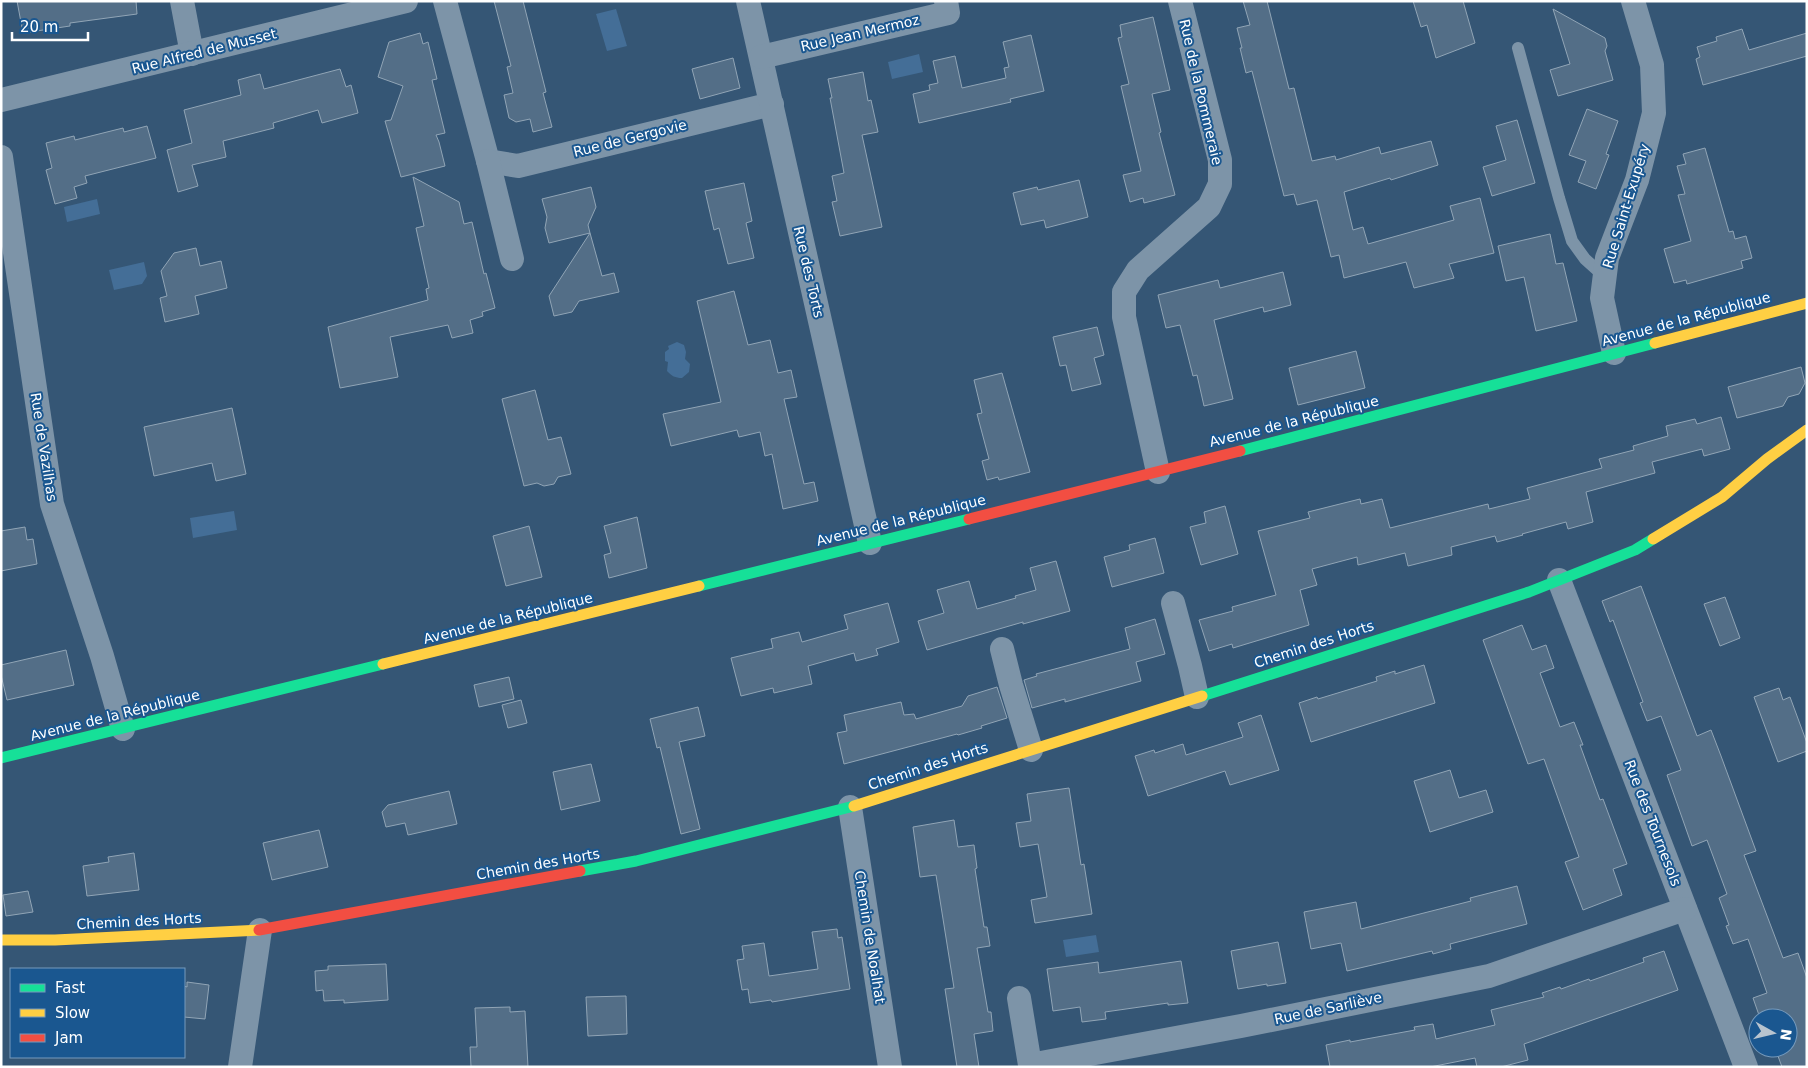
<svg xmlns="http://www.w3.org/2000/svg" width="1808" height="1068" viewBox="0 0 1808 1068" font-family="'DejaVu Sans',sans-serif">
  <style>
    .water { fill: #446e97 }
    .building { fill: #536e87; stroke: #91a5b6 }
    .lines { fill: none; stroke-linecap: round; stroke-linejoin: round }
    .lane { stroke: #7d94a8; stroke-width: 12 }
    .street { stroke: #7d94a8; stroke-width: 24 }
    .fast { stroke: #16e098; stroke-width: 11 }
    .slow { stroke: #ffcf43; stroke-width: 11 }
    .jam { stroke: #f24e42; stroke-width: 11 }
    .labels { text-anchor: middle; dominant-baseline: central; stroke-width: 4; stroke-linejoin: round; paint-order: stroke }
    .street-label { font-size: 14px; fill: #fff; stroke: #1a5790 }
  </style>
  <rect width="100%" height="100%" fill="#355675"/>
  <g class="water">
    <path d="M616,9L627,46L607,51L596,14Z"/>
    <path d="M919,54L923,72L892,79L888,62Z"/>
    <path d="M97,199L100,214L67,222L64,207Z"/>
    <path d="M144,262L147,276L142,284L114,290L109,270Z"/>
    <path d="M677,342L684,345L686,352L685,359L690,364L689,372L682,378C675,378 672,376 667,371L668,362L665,361V352L669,349L668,346Z"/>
    <path d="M234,511L237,530L193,538L190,518Z"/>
    <path d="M1096,935L1099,952L1066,957L1063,940Z"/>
  </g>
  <g class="building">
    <path d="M17,1H136L137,14L70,23V26L23,33Z"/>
    <path d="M494,1H523L546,92L543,93L552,127L533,132L530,119L516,122L509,118L504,95L513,93L507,67L511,66Z"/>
    <path d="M1243,1H1267L1289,89L1294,88L1312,161L1335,156L1336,160L1379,147L1381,154L1431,141L1438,165L1391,180L1390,178L1344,192L1353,230L1363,227L1368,244L1454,220L1450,206L1480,198L1494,253L1449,264L1454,278L1414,288L1406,262L1344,278L1339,255L1331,257L1317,200L1297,205L1294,194L1284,196L1252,71L1246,73L1240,48H1242L1237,28L1250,25Z"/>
    <path d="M1413,1H1463L1475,43L1436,58L1427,25L1421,27Z"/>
    <path d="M1553,9L1605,38L1607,46L1605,51L1613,80L1558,96L1550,70L1570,64Z"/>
    <path d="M1153,17L1170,90L1152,94L1161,132L1159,133L1175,195L1144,203L1143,198L1130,202L1123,175L1141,171L1121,86L1129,84L1118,38L1122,37L1120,25Z"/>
    <path d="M1742,29L1749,50L1807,33V56L1703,85L1696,59L1700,57L1697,47L1717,41L1716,37Z"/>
    <path d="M420,33L423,44L428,42L437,79L432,80L445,133L436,135L439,142L445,166L401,177L385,121L391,120L403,86L378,77L389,42Z"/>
    <path d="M1031,35L1044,91L1010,99L1011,102L919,123L913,94L930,90L929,85L938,83L933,61L955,56L962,88L1006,78L1004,68L1009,67L1003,42Z"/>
    <path d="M733,58L740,88L700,99L692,69Z"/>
    <path d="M340,69L346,87L351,85L358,113L322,123L318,110L273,123L274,128L223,141L226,157L192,165L198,186L178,192L167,150L192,143L184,110L241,95L238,80L260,74L264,89Z"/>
    <path d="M863,72L868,101L871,100L878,132L862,135L882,227L840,236L832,202L837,201L832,176L844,173L830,98H832L828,79Z"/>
    <path d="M1587,109L1618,121L1606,154L1609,155L1596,189L1578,182L1586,161L1569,155Z"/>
    <path d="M1517,120L1535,183L1492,196L1483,167L1506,160L1496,126Z"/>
    <path d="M147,126L156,158L85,176L87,183L74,187L77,198L55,204L46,170L52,168L46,143L74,136L75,140L123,128L124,132Z"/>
    <path d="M1705,148L1729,232L1733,231L1735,239L1746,236L1752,258L1741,261L1743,268L1687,284L1686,280L1674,283L1664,249L1691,241L1678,195L1685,194L1677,166L1686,164L1683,154Z"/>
    <path d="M413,177L459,202L464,224L472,222L484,274L486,273L495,308L482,312L483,316L470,320L473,333L452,338L448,325L390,337L398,377L340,388L328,327L428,300L426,289L429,288L416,228L424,226Z"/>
    <path d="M1079,180L1088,217L1046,228L1044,220L1021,225L1013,193L1037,187L1038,190Z"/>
    <path d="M744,183L752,221L746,223L754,258L728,264L719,228L714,230L705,191Z"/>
    <path d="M591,187L596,207L588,225L590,233L549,243L545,228L547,217L542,199Z"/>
    <path d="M590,233L602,276L614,273L619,292L579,301L572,312L554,316L549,296Z"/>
    <path d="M1550,234L1556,264L1563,263L1577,321L1536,331L1524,277L1506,281L1498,246Z"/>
    <path d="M196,248L200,266L221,261L227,288L195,296L199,314L165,322L160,298L167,296L161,271L174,253Z"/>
    <path d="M1283,272L1291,305L1264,312L1263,307L1214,320L1233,399L1204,406L1197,375L1193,376L1180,325L1166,328L1158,295L1218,280L1220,288Z"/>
    <path d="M734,291L748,345L770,340L778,373L791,370L797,397L784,399L804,484L814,482L818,501L783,509L772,454L765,456L760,432L739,437L737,430L671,446L663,414L721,402L697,301Z"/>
    <path d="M1097,327L1104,355L1094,358L1101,384L1072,391L1066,365L1060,366L1053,337Z"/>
    <path d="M1356,351L1365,388L1298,405L1289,368Z"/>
    <path d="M1801,367L1805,383L1799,394L1788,397L1783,406L1737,418L1728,387Z"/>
    <path d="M1002,373L1030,472L999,480L998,477L987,480L982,461L989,459L977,414L982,413L974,380Z"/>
    <path d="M535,390L548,440L561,437L571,474L558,477L554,484L544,486L537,483L524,486L502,399Z"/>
    <path d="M232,408L246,474L216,481L212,463L154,476L144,427Z"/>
    <path d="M1721,417L1730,449L1704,456L1702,449L1652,462L1655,473L1586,492L1593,522L1568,529L1566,522L1522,534L1523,535L1497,542L1495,536L1451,547L1452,555L1408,566L1405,553L1358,565L1357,557L1312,569L1317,585L1300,590L1309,625L1233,648L1232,644L1209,651L1199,620L1233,611L1232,607L1276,595L1258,531L1310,518L1308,512L1360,499L1361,504L1382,499L1390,528L1488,504L1489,509L1530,499L1527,488L1602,468L1599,459L1634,450L1633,446L1668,436L1666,426L1695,419L1697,424Z"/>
    <path d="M1225,506L1238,554L1201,565L1190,527L1206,523L1204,512Z"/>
    <path d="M637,517L647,568L609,578L604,555L611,553L604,526Z"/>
    <path d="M529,526L542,577L506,586L493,536Z"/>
    <path d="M25,527L27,540L33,539L37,564L1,571V531Z"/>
    <path d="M1155,538L1164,573L1112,587L1104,557L1130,550L1129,545Z"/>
    <path d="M1056,561L1070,611L1023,624V622L927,650L918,621L944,613L937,590L969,581L977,609L1016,598L1015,596L1036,590L1030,568Z"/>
    <path d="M1641,586L1697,736L1711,730L1721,756L1756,851L1744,855L1783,958L1798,953L1807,978V1067H1782L1775,1048H1788V1018H1760L1753,998L1767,993L1748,939L1733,944L1726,926L1729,925L1719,898L1727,894L1707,840L1692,846L1667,775L1681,770L1661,716L1647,721L1640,703L1643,702L1613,620L1610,622L1602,601Z"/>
    <path d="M1725,597L1740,638L1720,646L1704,604Z"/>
    <path d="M888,603L899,642L876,649L878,655L856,661L854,653L808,666L812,684L774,693L773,688L741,696L731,658L773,648L771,639L799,632L802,642L848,629L844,615Z"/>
    <path d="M1155,619L1165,654L1136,662L1141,681L1065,702V699L1032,708L1024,680L1037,676L1036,674L1130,649L1125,628Z"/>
    <path d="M1522,625L1532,650L1546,645L1554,668L1540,673L1560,727L1574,722L1583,745H1580L1600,800L1603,799L1627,864L1613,869L1622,895L1583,910L1565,862L1579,857L1544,759L1528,764L1483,640Z"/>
    <path d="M66,650L74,685L7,700L1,675V665Z"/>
    <path d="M1424,665L1435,703L1311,742L1299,703L1317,697L1318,699L1377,681L1376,677L1395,671V674Z"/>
    <path d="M509,677L514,699L479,707L474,685Z"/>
    <path d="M997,687L1007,718L981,726L982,728L958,735L957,734L844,764L837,733L847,731L844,715L901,702L904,715L914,714L916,719L962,706L968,696Z"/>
    <path d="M1779,688L1783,700L1790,697L1807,743V751L1778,762L1754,697Z"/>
    <path d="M521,700L527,723L508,728L502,705Z"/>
    <path d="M698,707L705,736L679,742L700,829L681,834L660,747L657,748L650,719Z"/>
    <path d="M1261,715L1279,770L1230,785L1225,771L1148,796L1135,756L1154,750L1155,753L1183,744L1186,755L1243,737L1238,723Z"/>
    <path d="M591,764L600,801L561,810L553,772Z"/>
    <path d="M1450,770L1459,798L1486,790L1493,812L1430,832L1414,781Z"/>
    <path d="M1069,788L1081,865L1084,864L1092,914L1035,923L1031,900L1047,897L1038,844L1020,847L1016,823L1031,821L1027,794Z"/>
    <path d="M449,791L457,824L408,835L405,823L386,827L382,812L388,805Z"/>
    <path d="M954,820L958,847L974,845L977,868L975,869L984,927H987L990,946L977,948L988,1012H991L993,1031L974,1034L979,1067H957L945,989L954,988L936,875L920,877L913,827Z"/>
    <path d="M319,830L328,867L272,880L263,843Z"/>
    <path d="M134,853L139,890L87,896L83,866L109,862L108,857Z"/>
    <path d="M1517,886L1527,924L1450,944L1451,949L1433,954L1432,951L1347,971L1341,943L1311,949L1304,912L1356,902L1361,929L1471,901L1470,898Z"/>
    <path d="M28,891L33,912L6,916L3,895Z"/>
    <path d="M837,929L838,938L842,937L850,989L772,1002L771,1000L750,1003L748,989L742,990L737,960L744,959L742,946L764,943L769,976L818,969L812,932Z"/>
    <path d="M1278,942L1286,983L1267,986V984L1238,989L1231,951Z"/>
    <path d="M1664,951L1678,990L1524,1044L1528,1060L1501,1067H1477L1475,1058L1430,1067H1330L1326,1045L1350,1040V1042L1415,1030L1414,1027L1433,1024L1436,1039L1495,1025L1491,1010L1544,997L1542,993L1560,987L1561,989L1589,979L1590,981L1644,962L1643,958Z"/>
    <path d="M1181,961L1188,1003L1168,1005V1003L1105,1012L1106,1019L1082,1022L1080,1007L1053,1011L1047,969L1098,962L1099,973Z"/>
    <path d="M386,964L388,1000L344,1003V1000L324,1001L323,990L316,991L315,971L328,970V966Z"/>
    <path d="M187,982L209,985L205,1019L184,1017V986L187,987Z"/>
    <path d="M626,996L627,1034L588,1036L586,997Z"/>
    <path d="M510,1007V1012L525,1011L528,1067H471L470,1047H477L475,1008Z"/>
  </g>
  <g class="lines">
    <path class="lane" d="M1518,48L1559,198L1572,241L1585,259L1605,277"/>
    <g class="street">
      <path d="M182,1L192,54"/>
      <path d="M445,1L488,161L518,166L772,104"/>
      <path d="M748,1L870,543"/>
      <path d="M761,57L948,13L946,1"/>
      <path d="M1,100L406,1"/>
      <path d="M1,157L52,504L102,656L123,729"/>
      <path d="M488,161L512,259"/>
      <path d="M1614,353L1602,298L1607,258L1637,180L1654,113L1652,65L1633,1"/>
      <path d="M1158,472L1124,317V292L1138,270L1209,207L1220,184V160L1180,1"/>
      <path d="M1559,580L1746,1067"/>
      <path d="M1173,603L1190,666L1197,697"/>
      <path d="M1002,649L1011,685L1031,750"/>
      <path d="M850,807L890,1067"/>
      <path d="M1019,998L1030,1065L1241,1026L1489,976L1685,909"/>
      <path d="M240,1067L260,930"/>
    </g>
    <g class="fast">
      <path d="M1240,451L1655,343"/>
      <path d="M699,586L969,519"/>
      <path d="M1202,696L1529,592L1635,550L1653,539"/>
      <path d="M1,758L383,664"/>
      <path d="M580,871L636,861L854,806"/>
    </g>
    <g class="slow">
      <path d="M1655,343L1807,303"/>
      <path d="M1653,539L1722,497L1767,459L1807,430"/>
      <path d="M383,664L699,586"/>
      <path d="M854,806L1202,696"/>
      <path d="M1,940H55L259,930"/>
    </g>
    <g class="jam">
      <path d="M969,519L1240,451"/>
      <path d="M259,930L580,871"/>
    </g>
  </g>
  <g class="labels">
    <g class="street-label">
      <text transform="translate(860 33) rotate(-13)">Rue Jean Mermoz</text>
      <text transform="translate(204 51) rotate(-14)">Rue Alfred de Musset</text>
      <text transform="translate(1201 92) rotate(77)">Rue de la Pommeraie</text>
      <text transform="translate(630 138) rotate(-14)">Rue de Gergovie</text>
      <text transform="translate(1626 206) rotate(-73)">Rue Saint-Exupéry</text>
      <text transform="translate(809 272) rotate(77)">Rue des Torts</text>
      <text transform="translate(1686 319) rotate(-15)">Avenue de la République</text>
      <text transform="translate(1294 421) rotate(-14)">Avenue de la République</text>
      <text transform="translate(44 447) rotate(81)">Rue de Vazilhas</text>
      <text transform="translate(901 520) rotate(-14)">Avenue de la République</text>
      <text transform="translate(508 618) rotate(-14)">Avenue de la République</text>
      <text transform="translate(1314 644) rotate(-18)">Chemin des Horts</text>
      <text transform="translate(115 715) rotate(-14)">Avenue de la République</text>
      <text transform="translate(928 766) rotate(-18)">Chemin des Horts</text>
      <text transform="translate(1653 823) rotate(69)">Rue des Tournesols</text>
      <text transform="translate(538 864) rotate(-10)">Chemin des Horts</text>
      <text transform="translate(139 921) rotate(-3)">Chemin des Horts</text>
      <text transform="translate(870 937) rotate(81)">Chemin de Noalhat</text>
      <text transform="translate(1328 1008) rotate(-12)">Rue de Sarliève</text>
    </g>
  </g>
  <rect width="1808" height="1068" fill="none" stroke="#ffffff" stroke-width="5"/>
  <rect x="10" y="968" width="175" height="90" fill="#1a5790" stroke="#769abc"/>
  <rect x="20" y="984" width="25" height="8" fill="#16e098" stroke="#769abc"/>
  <text x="55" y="993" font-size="15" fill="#ffffff">Fast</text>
  <rect x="20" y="1009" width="25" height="8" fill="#ffcf43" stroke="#769abc"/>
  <text x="55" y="1018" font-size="15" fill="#ffffff">Slow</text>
  <rect x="20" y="1034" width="25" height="8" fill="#f24e42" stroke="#769abc"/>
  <text x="55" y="1043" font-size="15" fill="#ffffff">Jam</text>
  <g transform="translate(1773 1033) rotate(98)"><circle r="24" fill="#1a5790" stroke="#769abc"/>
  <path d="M0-4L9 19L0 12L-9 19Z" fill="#b8c4cf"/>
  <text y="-8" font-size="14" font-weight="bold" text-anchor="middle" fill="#ffffff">N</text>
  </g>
  <path d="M12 32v8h76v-8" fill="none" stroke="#ffffff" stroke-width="2.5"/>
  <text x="20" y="32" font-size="15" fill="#ffffff" stroke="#1a5790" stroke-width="4" paint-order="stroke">20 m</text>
</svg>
